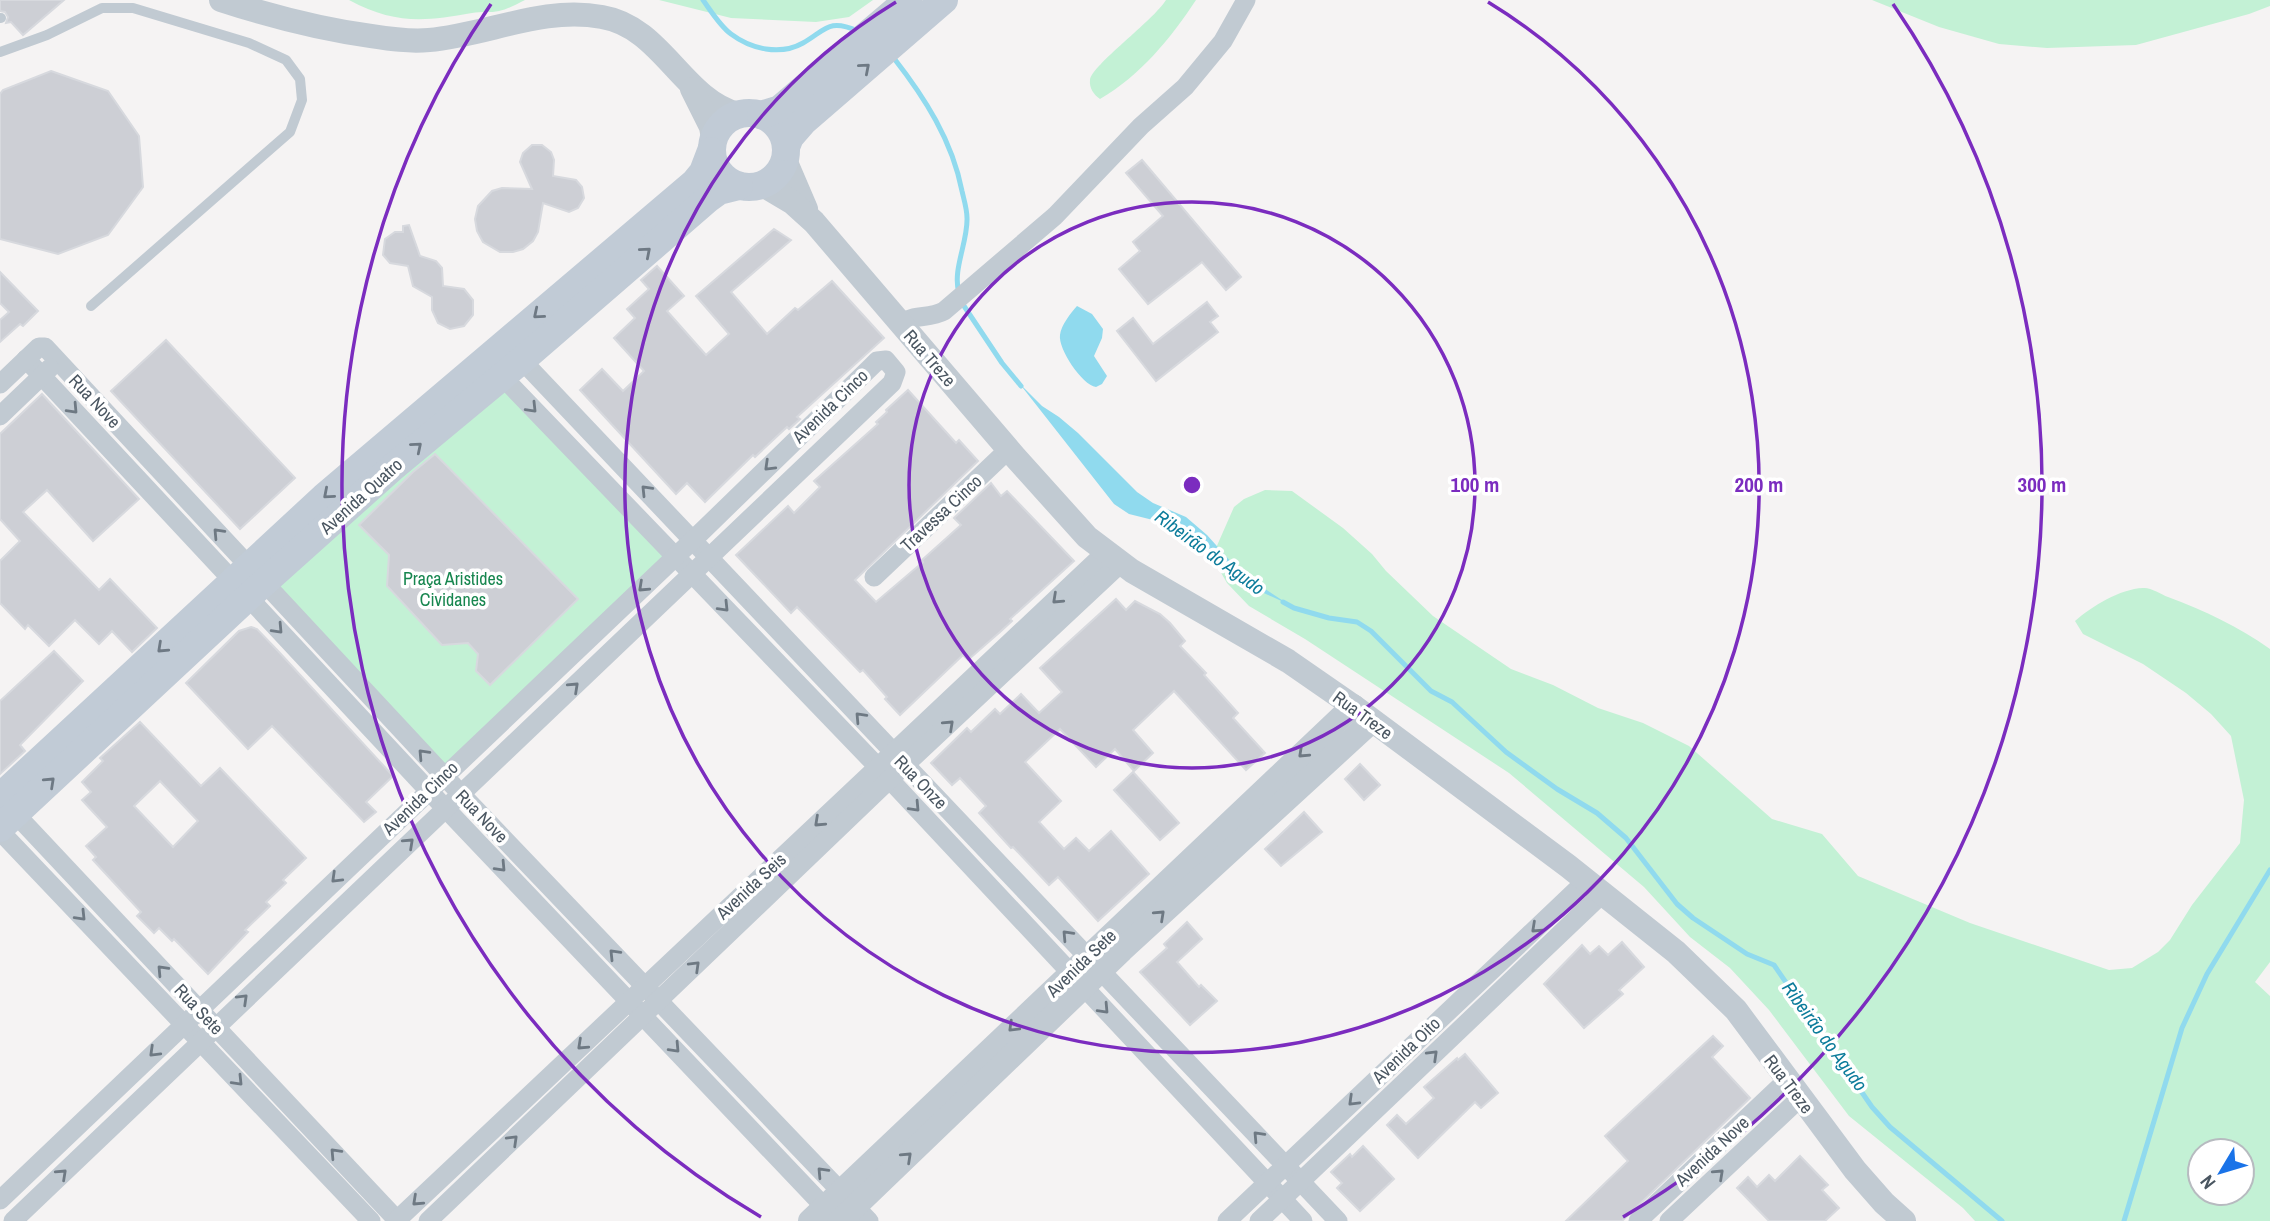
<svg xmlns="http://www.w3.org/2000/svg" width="2270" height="1221" viewBox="0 0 2270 1221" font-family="'Archivo Narrow',sans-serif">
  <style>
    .green { fill: #c3f1d5; fill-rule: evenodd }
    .water { fill: #90daee }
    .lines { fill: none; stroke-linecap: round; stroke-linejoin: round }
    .stream { stroke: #90daee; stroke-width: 5 }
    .building { fill: #cdcfd5; stroke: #d7d9de; stroke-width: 2; fill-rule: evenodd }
    .service { stroke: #c1cad2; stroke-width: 10 }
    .minor { stroke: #c1cad2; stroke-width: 19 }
    .tertiary { stroke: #c1cad2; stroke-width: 24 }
    .secondary { stroke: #c1cbd6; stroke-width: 28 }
    .oneway { stroke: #6e7984 }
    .oneway2 { stroke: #6e7983 }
    .ring { fill: none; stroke: #7b2cbf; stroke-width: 3.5 }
    .labels { text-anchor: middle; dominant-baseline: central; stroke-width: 7; stroke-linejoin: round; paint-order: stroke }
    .street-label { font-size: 18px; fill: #4a5661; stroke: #fff }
    .park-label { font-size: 18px; fill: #17864f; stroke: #fff }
    .water-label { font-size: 19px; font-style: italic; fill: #0c7c9b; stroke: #fff }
    .centre { fill: #7b2cbf; stroke: #fff; stroke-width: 3.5 }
    .ring-label { font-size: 21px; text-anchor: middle; font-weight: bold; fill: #7b2cbf; stroke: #fff; stroke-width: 7; stroke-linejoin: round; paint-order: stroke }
  </style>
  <rect width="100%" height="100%" fill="#f5f3f3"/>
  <g class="green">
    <path d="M349,0H525C517,4 508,9 499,11C491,13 481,11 472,13C423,22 394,24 349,0Z"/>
    <path d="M659,0H873L849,17L816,22L731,18Z"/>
    <path d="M1166,0H1196C1171,38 1140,76 1100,99C1094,95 1089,88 1090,80C1092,65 1153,21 1166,0Z"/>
    <path d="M1872,0H2270V6L2249,14L2136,45L2047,48L1999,44L1939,27Z"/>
    <path d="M502,376L676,556L444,776L264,583Z"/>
    <path d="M1265,490L1292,491L1343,528L1372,554L1386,571L1433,616L1511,669L1553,685L1598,708L1643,723L1689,746L1772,819L1822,834L1858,876L1970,923L2109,970L2132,968L2158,952L2170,940L2192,905L2240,843L2244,800L2231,736L2211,714L2186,693L2143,664L2083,634L2075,621C2092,606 2120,589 2143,588C2150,587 2161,594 2168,597C2205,611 2238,626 2270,649V962L2255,982L2270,996V1221H1975L1963,1208L1849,1116L1769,1010L1730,968L1690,937L1644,887L1509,773L1305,639L1249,606L1227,583L1212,557L1234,507L1244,499ZM2200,1151H2242V1193H2200Z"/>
  </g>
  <g class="water">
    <path d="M1077,306L1092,314L1103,329L1102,338L1094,356L1107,376L1102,384L1096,387C1082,385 1058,349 1060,335C1061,325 1071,313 1077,306Z"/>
    <path d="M1019,383L1042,406L1059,417L1078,433L1137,492L1153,503L1186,517L1207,535L1242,574L1288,604L1235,580L1187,542L1168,532L1153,520L1129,514L1114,504Z"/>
  </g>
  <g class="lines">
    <g class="stream">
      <path d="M703,0C711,11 720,26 731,34C751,49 780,56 803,43C826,30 828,18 858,31"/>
      <path d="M893,57C925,98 952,140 962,191C964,200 967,209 967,218C968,242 952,270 959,293"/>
      <path d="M962,303L1002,363L1021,386"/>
      <path d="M1283,602L1294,608L1329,618L1357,622L1371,631L1431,691L1452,702L1506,752L1557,789L1597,813L1626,838L1677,904L1693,918L1747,954L1774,965L1872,1107L1890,1127L2002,1221"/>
      <path d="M2124,1221L2182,1028L2207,974L2270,870"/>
    </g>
  </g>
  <g class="building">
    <path d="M0,0H64L23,35L11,22L6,23L8,17L5,12L0,11Z"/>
    <path d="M51,71L108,91L139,136L143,187L108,235L58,254L0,239V94L3,90Z"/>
    <path d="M532,145H542L551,152L554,160L553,176L576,180L582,187L584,198L578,208L569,212L543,203L538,232L533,241L523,249L513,252H500L483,242L477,231L475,219L478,206L492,191L502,188L532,189L520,162L523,153Z"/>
    <path d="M1142,160L1241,277L1226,290L1202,262L1148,304L1119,269L1140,251L1133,242L1163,216L1126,173Z"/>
    <path d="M409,225L420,256L436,261L442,268L443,286L464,289L473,300V315L464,326L450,329L438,323L432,310V297L413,286L408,266L390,263L383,255L385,239L395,232H403V226Z"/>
    <path d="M774,229L791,240L731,292L767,334L795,308L798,310L832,281L884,338L797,417L800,419L789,429L787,427L755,457L753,455L705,502L687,483L676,494L580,390L602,369L623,391L644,371L614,338L635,318L627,309L649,289L641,280L657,266L684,296L667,311L706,355L729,334L696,296Z"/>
    <path d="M0,272L38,311L23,326L20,324L0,342V320L9,312L0,303Z"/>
    <path d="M1207,302L1218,316L1210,322L1218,332L1156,381L1117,331L1133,318L1153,344Z"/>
    <path d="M166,340L295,478L240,529L111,391Z"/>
    <path d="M908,390L956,443L959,440L978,461L855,580L876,602L923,562L922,560L961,525L954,518L991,483L1001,496L1007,491L1074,561L1010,619L1012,621L1000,632L968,660L963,655L900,715L885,699L887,697L863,670L860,672L797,607L791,613L736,555L788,506L794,513L820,487L814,481L878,424L876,422L887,412L886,410Z"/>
    <path d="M42,394L139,499L93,541L47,490L23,512L99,590L110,579L157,628L132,652L112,631L99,644L75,620L49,646L28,625L25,629L0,603V561L20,541L0,519V434Z"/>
    <path d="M435,454L578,599L490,685L476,671L478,654L468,643L442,645L387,586L389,555L359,525L413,472Z"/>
    <path d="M1116,599L1126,610L1135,601L1160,614L1170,623L1185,641L1180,646L1206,673L1204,675L1238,713L1233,718L1265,753L1246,770L1174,691L1133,730L1153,753L1134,771L1115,749L1096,767L1060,729L1025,762L1061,801L1039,822L1064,849L1076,838L1089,851L1111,831L1149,874L1098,921L1058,877L1049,885L1013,847L1011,848L979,813L986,806L960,778L952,785L931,763L967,728L971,732L995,709L1000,714L1021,694L1039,713L1062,692L1040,668Z"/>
    <path d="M251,627L257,629L279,652L393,776L366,802L376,812L364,822L272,726L248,749L186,683L239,631Z"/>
    <path d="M54,651L83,681L20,745L25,751L0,774V701Z"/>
    <path d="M140,722L201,786L220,768L306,858L283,880L286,883L266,902L270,906L245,930L248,932L208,974L174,939L172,941L159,928L154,933L137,916L141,912L93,860L96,857L86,846L107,827L82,800L91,792L82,782L103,761L100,758ZM160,781L198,821L173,847L134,806Z"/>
    <path d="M1360,764L1380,785L1364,800L1345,779Z"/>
    <path d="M1133,772L1179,823L1160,840L1114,790Z"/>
    <path d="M1304,812L1322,832L1281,866L1265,849Z"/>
    <path d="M1187,922L1202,939L1177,962L1199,987L1201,985L1217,1001L1190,1025L1140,972L1167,948L1164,944Z"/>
    <path d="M1622,942L1644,967L1619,990L1623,994L1584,1028L1544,984L1582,945L1590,954L1599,946L1608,955Z"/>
    <path d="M1713,1036L1723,1046L1712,1057L1750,1098L1622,1221H1566L1628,1161L1605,1136Z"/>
    <path d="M1465,1054L1498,1093L1481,1108L1475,1102L1418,1158L1387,1125L1397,1115L1406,1124L1434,1098L1424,1087L1457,1058L1458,1060Z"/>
    <path d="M1363,1146L1394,1179L1360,1211L1337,1188L1342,1183L1331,1172L1350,1154L1352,1157Z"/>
    <path d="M1800,1156L1828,1185L1822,1190L1839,1208L1825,1221H1769L1737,1188L1748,1177L1757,1187L1769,1175L1775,1181Z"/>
  </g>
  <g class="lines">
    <g class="service">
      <path d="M0,18H1"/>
      <path d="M0,52L47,35L102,8H133L249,43L286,60L300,79L302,100L290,132L91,306"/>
    </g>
    <g class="minor">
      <path d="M901,323C914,314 930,319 944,311L1055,216L1141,126L1185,87L1223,41L1246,0"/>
      <path d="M515,353L1338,1221"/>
      <path d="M26,359L428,790L834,1217"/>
      <path d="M495,369L877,766L1303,1221"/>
      <path d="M0,384L39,347H45L461,794L869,1221"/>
      <path d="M0,416L50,368"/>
      <path d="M874,577L1009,449"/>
      <path d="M8,806L398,1221"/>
      <path d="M0,831L371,1221"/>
      <path d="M0,1200L693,540L872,366L877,361L886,360L896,372L892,383L13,1221"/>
      <path d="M396,1221L1106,552"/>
      <path d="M428,1221L889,780L1121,563"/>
      <path d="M1227,1221L1586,881"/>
      <path d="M1259,1221L1602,894"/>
      <path d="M1638,1221L1787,1080"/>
      <path d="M1669,1221L1800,1098"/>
    </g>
    <g class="tertiary">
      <path d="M221,0C270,16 320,29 371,36C390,39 410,42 429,40C488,35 542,6 602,17C662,27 682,99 738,114"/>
      <path d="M692,89L711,127L713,138"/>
      <path d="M785,160L806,209"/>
      <path d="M763,185L793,203L814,222L1015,457L1087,537L1132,571L1288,661L1353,706L1568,866L1676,952L1736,1010L1855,1170L1884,1203L1904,1221"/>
      <path d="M810,1221L1353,706"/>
      <path d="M840,1221L1122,950L1372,721"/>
    </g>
    <g class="secondary">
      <circle cx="749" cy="150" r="37"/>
      <path d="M761,115L780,109L908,0"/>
      <path d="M786,147L790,137L803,122L944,0"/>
      <path d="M0,797L324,497L694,183L703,172L711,151"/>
      <path d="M0,828L248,597L392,468L522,360L708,199L719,191L739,186"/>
    </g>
  </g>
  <defs><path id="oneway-chevron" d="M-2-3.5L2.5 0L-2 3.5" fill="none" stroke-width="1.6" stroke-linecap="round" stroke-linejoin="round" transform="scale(1.75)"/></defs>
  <g class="oneway">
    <use href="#oneway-chevron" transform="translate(865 68) rotate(-41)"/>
    <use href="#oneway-chevron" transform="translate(646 252) rotate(-41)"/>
    <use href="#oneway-chevron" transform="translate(538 314) rotate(140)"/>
    <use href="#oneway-chevron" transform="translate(417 447) rotate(-40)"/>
    <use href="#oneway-chevron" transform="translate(328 494) rotate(139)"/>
    <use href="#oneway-chevron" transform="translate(162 648) rotate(137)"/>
    <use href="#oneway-chevron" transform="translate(50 782) rotate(-43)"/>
  </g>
  <g class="oneway2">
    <use href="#oneway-chevron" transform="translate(532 408) rotate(46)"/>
    <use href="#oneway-chevron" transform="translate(73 409) rotate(47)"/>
    <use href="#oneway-chevron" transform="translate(769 466) rotate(136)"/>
    <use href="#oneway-chevron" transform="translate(646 490) rotate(-134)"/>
    <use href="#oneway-chevron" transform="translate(218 533) rotate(-133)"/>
    <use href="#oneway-chevron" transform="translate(643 587) rotate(137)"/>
    <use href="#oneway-chevron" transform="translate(1057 599) rotate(137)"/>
    <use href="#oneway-chevron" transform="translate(724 607) rotate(46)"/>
    <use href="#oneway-chevron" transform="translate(278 629) rotate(47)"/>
    <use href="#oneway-chevron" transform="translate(574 687) rotate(-43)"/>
    <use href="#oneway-chevron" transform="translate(860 717) rotate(-133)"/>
    <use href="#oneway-chevron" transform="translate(949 725) rotate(-43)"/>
    <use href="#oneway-chevron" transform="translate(1303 753) rotate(137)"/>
    <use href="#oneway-chevron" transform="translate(423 754) rotate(-133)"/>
    <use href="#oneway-chevron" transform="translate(915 807) rotate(47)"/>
    <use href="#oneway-chevron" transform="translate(819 822) rotate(137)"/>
    <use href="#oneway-chevron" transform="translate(409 843) rotate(-43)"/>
    <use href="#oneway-chevron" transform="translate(501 867) rotate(47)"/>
    <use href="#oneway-chevron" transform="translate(336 878) rotate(136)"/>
    <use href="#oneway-chevron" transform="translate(1160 915) rotate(-43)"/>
    <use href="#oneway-chevron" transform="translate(81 916) rotate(46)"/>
    <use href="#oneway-chevron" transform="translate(1536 928) rotate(137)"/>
    <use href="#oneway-chevron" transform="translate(1067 935) rotate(-133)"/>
    <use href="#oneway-chevron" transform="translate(614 954) rotate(-134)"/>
    <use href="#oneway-chevron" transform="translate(695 966) rotate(-44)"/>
    <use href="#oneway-chevron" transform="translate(162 970) rotate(-133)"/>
    <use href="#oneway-chevron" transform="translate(243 999) rotate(-44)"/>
    <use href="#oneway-chevron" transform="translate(1104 1009) rotate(47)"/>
    <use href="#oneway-chevron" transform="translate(1013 1027) rotate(136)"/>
    <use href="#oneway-chevron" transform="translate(582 1045) rotate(137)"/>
    <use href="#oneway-chevron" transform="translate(675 1048) rotate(47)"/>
    <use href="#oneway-chevron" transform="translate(154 1052) rotate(136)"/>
    <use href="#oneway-chevron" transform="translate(1433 1055) rotate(-44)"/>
    <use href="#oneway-chevron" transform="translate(238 1081) rotate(46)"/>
    <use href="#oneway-chevron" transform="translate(1353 1101) rotate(136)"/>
    <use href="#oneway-chevron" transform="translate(1258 1136) rotate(-133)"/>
    <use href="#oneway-chevron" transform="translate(513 1140) rotate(-44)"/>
    <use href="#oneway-chevron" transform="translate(335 1153) rotate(-133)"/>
    <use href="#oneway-chevron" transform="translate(907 1157) rotate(-43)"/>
    <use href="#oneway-chevron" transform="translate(822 1172) rotate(-133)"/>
    <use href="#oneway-chevron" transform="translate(62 1174) rotate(-43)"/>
    <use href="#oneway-chevron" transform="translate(1719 1174) rotate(-43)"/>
    <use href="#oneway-chevron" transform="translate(417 1201) rotate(137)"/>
  </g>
  <g class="ring">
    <circle cx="1192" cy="485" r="283"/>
    <path d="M1488 2A567 567 0 1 1 896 2"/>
    <path d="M761 1217A850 850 0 0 1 491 4M1893 4A850 850 0 0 1 1623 1217"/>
  </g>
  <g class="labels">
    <g class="street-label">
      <text transform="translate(930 358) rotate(49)">Rua Treze</text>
      <text transform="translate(95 401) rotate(47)">Rua Nove</text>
      <text transform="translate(830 406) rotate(-44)">Avenida Cinco</text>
      <text transform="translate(361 496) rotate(-42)">Avenida Quatro</text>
      <text transform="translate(941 513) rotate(-43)">Travessa Cinco</text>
      <text transform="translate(1363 715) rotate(36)">Rua Treze</text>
      <text transform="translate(921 782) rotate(46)">Rua Onze</text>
      <text transform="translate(420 798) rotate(-44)">Avenida Cinco</text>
      <text transform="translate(482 816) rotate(46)">Rua Nove</text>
      <text transform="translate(751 886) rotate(-43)">Avenida Seis</text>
      <text transform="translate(1081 963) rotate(-44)">Avenida Sete</text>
      <text transform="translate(199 1009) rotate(47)">Rua Sete</text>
      <text transform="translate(1406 1050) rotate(-44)">Avenida Oito</text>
      <text transform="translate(1789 1084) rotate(53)">Rua Treze</text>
      <text transform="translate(1712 1151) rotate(-43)">Avenida Nove</text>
    </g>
    <g class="park-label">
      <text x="453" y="578">Praça Aristides<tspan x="453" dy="21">Cividanes</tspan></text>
    </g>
    <g class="water-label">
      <text transform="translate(1210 552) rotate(36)">Ribeirão do Agudo</text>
      <text transform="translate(1825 1036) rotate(54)">Ribeirão do Agudo</text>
    </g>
  </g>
  <circle cx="1192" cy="485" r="10" class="centre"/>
  <g class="ring-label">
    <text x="1475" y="492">100 m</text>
    <text x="1759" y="492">200 m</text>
    <text x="2042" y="492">300 m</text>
  </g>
  <g transform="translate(2221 1172) rotate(232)"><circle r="33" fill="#ffffff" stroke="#b7bbc0" stroke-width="2"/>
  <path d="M0-5L12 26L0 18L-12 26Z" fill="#1a73e8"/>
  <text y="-10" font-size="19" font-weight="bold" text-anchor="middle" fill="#4a5661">N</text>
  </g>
</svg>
